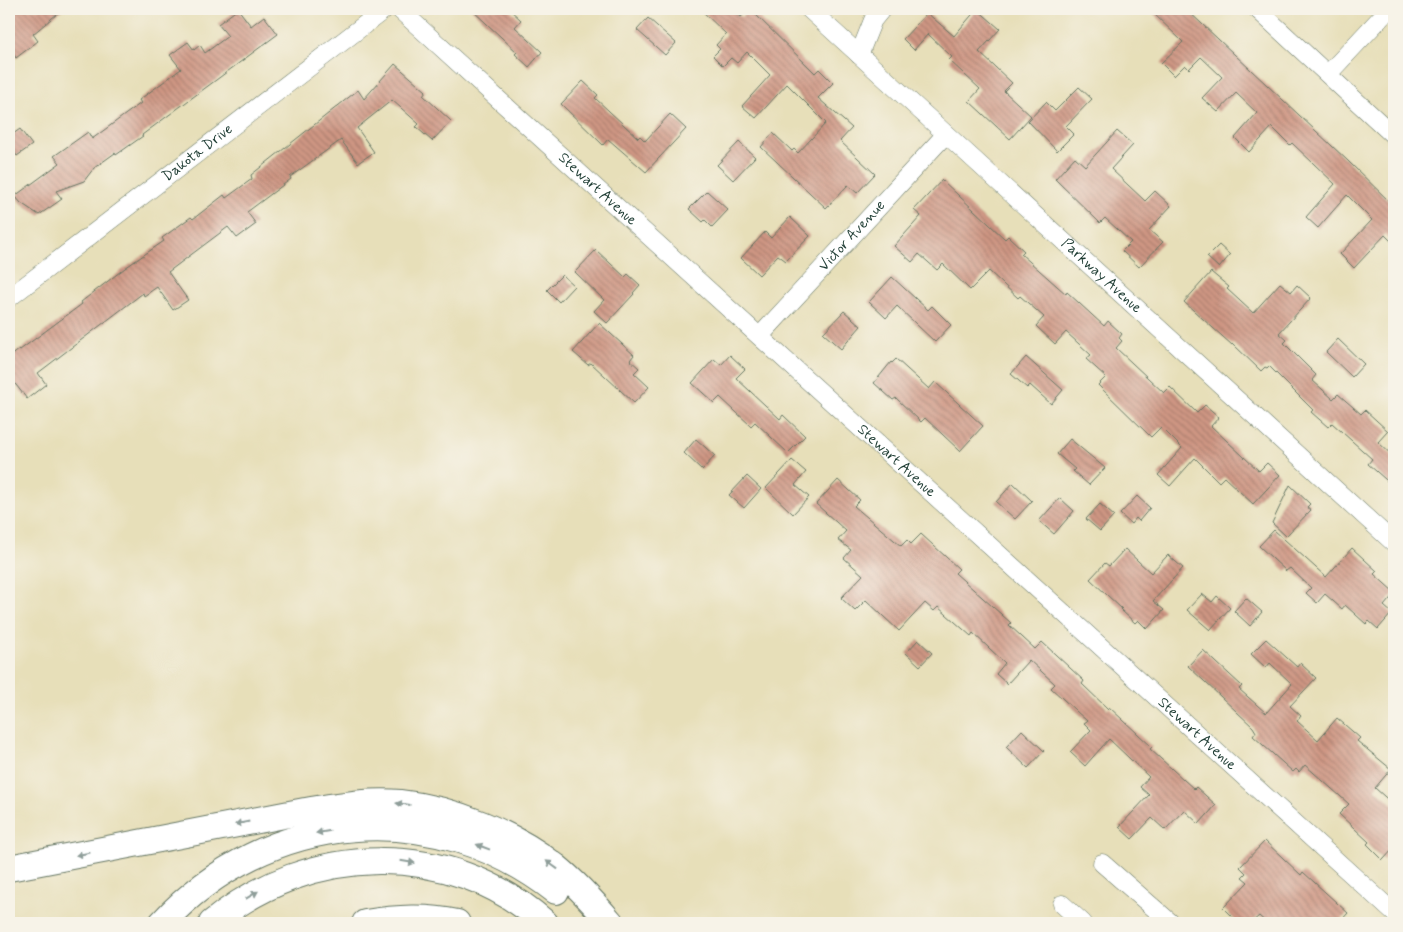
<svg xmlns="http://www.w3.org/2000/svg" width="1403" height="932" viewBox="0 0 1403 932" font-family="Mynerve,sans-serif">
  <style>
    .building { fill: url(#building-back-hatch) }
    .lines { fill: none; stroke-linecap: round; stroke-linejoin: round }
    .minor-casing { stroke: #657663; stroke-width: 19 }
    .highway-casing { stroke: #657663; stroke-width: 28 }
    .minor { stroke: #fff; stroke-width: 18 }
    .highway { stroke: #fff; stroke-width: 26 }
    .oneway { fill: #8f9e9a }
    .labels { text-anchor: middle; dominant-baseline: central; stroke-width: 4.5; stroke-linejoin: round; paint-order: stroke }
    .street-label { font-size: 15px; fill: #1f3d34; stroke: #f7f3e8 }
  </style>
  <defs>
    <pattern id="building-back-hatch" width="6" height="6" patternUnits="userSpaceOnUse" patternTransform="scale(1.25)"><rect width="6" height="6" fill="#cf9683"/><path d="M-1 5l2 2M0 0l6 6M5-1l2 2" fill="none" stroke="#a77c6c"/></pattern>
  </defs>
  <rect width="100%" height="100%" fill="#f7f3e8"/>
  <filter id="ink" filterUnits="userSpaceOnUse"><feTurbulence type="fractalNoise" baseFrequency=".02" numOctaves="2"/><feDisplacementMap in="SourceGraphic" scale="10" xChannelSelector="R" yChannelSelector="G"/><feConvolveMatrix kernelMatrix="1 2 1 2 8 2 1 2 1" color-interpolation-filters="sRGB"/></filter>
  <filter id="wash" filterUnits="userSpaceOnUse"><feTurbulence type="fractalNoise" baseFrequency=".0096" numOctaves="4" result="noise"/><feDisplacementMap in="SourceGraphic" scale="20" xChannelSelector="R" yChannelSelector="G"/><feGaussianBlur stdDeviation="1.12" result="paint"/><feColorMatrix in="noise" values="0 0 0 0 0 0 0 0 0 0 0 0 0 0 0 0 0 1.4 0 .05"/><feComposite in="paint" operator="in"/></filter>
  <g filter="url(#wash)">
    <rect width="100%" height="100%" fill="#e7dfb9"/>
    <g id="blocks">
      <g class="building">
        <path d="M9,9H63L33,34L38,41L16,58L9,48Z"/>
        <path d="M238,9L251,26L264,16L278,34L142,135L143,136L116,155L115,153L94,168L84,181L56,191L62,199L39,215L21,203L15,196L60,163L54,156L88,132L92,139L141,103L139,100L181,69L170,55L188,42L194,50L200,45L205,53L228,36L218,24Z"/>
        <path d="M471,9H509L521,20L515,27L542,52L529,67L515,54L517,52Z"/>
        <path d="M700,9H732L741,17L750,9L815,73L819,69L833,83L818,98L852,128L840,141L875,174L857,193L848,185L826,208L761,147L773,133L792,151L794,149L798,153L826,123L787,84L756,118L742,106L770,75L747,52L737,63L731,58L723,66L713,56L720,49L716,45L726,34Z"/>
        <path d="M977,9L1000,29L979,52L1012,83L1004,91L1031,116L1010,139L969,101L980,89L949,60L952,57L928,34L914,50L903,39L927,13L954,36Z"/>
        <path d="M1149,9H1186L1348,161L1394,206V244L1385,235L1354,268L1340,254L1372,220L1347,195L1318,228L1306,217L1335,184L1292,143L1290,145L1272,127L1249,152L1235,138L1257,113L1236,93L1218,112L1202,98L1222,77L1201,57L1189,69L1185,65L1174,76L1161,63L1183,42Z"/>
        <path d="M648,18L676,43L665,55L637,30Z"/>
        <path d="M395,64L426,91L423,95L451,121L432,141L416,127L419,124L392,100L357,128L374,152L358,163L341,140L290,177L291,179L247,212L256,224L237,238L228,227L168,272L188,300L173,310L157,287L144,296L143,293L38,373L46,384L27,399L9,376V357L19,349L20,350L82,304L81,302L125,268L164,241L162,238L191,217L193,219L224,195L226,198L252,179L251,175L358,90L364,99Z"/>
        <path d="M583,81L598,95L595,98L638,138L640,136L645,141L670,114L686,129L646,172L608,139L603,145L561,104Z"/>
        <path d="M1079,87L1092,99L1066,126L1074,134L1057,151L1028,121L1046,102L1055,111Z"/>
        <path d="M20,129L32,145L17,156L9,145V137Z"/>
        <path d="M1117,131L1133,145L1111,169L1145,201L1155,191L1171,206L1149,230L1163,242L1139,267L1122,251L1131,242L1105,218L1100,223L1055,179L1075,157L1085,166Z"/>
        <path d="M739,142L755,157L733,180L717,165Z"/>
        <path d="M942,180L1005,239L1008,236L1024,251L1021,254L1066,294L1067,292L1104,326L1108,321L1122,334L1119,338L1122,341L1116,348L1164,393L1170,387L1197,413L1205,405L1219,417L1211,426L1259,471L1267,463L1280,475L1253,504L1224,477L1219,482L1195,458L1170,486L1158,475L1182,448L1161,427L1151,437L1098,385L1106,377L1086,359L1091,355L1066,332L1055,344L1036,326L1044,317L1020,296L1018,298L989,271L970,290L943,264L937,270L919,254L912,262L894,246L921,216L914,210Z"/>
        <path d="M707,191L728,210L712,227L705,220L703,222L689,209Z"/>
        <path d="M790,217L810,236L786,261L778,255L759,275L741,258L765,232L771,238Z"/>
        <path d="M1219,245L1230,255L1219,268L1207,257Z"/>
        <path d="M596,250L625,277L628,274L640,285L633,293L634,294L607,323L594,311L604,300L575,272Z"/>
        <path d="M1211,272L1229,287L1227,289L1253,313L1280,283L1291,292L1297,285L1311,298L1279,333L1287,340L1284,343L1316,375L1312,380L1333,399L1338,394L1361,414L1365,410L1388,431L1378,442L1394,457V487L1368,464L1372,459L1332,423L1328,427L1311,412L1313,410L1269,366L1267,368L1265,367L1261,371L1233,344L1232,345L1184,302Z"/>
        <path d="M562,275L574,286L559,302L547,290Z"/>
        <path d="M892,277L928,310L932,306L951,325L935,342L897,306L886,318L869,302Z"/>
        <path d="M844,311L861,326L841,349L823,333Z"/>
        <path d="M599,323L634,355L630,360L639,368L634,373L649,387L634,403L591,363L588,365L573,352Z"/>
        <path d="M1338,339L1364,364L1352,377L1326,352Z"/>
        <path d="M730,355L745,369L736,378L780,419L783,415L805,436L788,453L755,422L751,426L720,397L714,403L692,383L714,359L721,365Z"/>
        <path d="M1026,357L1063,390L1051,404L1030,385L1027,388L1011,374Z"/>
        <path d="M896,359L929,389L935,382L983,426L960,451L925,418L921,422L896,398L893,400L874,383L891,362L892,363Z"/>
        <path d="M696,439L715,456L702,470L684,453Z"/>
        <path d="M1070,439L1105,468L1089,485L1073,471L1075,469L1057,454Z"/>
        <path d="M792,460L806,472L795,485L809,497L793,514L766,488Z"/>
        <path d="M747,476L761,489L744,508L729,495Z"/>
        <path d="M838,480L860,500L854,506L901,546L907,540L911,544L921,534L959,569L955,573L1011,623L1009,625L1035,649L1042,642L1084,681L1082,684L1108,709L1109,707L1152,747L1150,749L1194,789L1196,787L1216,805L1199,824L1184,810L1165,830L1152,818L1132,839L1119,827L1149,795L1140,787L1149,777L1109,739L1085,766L1070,752L1091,730L1084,723L1087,721L1051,688L1055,684L1029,660L1007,684L996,674L1005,663L973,633L971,636L938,607L934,611L925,603L899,631L866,600L855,611L841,598L863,575L844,558L851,550L838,540L846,531L816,504Z"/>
        <path d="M1013,483L1032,501L1015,519L996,502Z"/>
        <path d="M1290,485L1310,504L1307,507L1311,510L1286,536L1272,523Z"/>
        <path d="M1137,496L1150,508L1139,521L1136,518L1131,524L1120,514Z"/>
        <path d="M1060,498L1074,511L1054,534L1039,521Z"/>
        <path d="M1100,504L1114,516L1100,531L1086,519Z"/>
        <path d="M1274,530L1326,577L1352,548L1377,571L1374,574L1394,592V594L1384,606L1392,613L1378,629L1369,621L1366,624L1345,605L1342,609L1325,594L1317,603L1306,593L1311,588L1290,568L1286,571L1259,546Z"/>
        <path d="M1125,549L1151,573L1168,555L1183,568L1153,601L1164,610L1147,629L1138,620L1135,623L1121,610L1122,609L1090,579L1105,563L1109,566Z"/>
        <path d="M1202,594L1212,602L1217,596L1230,608L1210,630L1187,610Z"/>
        <path d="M1246,598L1262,612L1250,626L1234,611Z"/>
        <path d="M1266,639L1297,667L1300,663L1316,678L1290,706L1301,716L1297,721L1318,740L1337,718L1360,738L1357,741L1391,769L1375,788L1394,805V848L1383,860L1367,844L1369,842L1339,814L1349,804L1305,765L1299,772L1296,769L1293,772L1253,736L1256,732L1253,727L1188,666L1203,650L1242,686L1239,689L1266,713L1292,684L1270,663L1266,668L1251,654Z"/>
        <path d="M918,640L932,653L920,666L906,653Z"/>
        <path d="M1022,730L1044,751L1028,768L1006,747Z"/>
        <path d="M1265,841L1301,875L1303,872L1348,913L1339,923H1267L1259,916L1251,923H1238L1223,908L1248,882L1242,877L1246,873L1240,867Z"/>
      </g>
    </g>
  </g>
  <g filter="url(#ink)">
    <use href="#blocks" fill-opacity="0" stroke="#657663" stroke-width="1"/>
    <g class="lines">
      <defs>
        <g id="minor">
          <path id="s1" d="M399,9L1394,913"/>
          <path id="s2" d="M809,9L1394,543"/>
          <path d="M1257,9L1394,136"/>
          <path d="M859,55L873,20L882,9"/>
          <path d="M1328,74L1389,9"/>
          <path id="s3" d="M9,298L385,9"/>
          <path id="s4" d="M760,336L945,135"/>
          <path d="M1102,863L1171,923"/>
          <path d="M1062,904L1083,923"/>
        </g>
        <g id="highway">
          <path d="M9,868L305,811C337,806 368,800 400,803C455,809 512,833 555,866C576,883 594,903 611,923"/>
          <path d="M162,923C268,809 434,795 556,891"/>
          <path d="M212,923C308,843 450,838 545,923"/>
          <path d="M365,923C397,918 426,916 457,923"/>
        </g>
      </defs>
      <use href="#minor" class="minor-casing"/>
      <use href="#highway" class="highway-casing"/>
      <use href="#minor" class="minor"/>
      <use href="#highway" class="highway"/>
    </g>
    <defs><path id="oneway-solid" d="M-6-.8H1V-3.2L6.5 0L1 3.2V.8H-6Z" transform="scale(1.25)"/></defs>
    <g class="oneway">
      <use href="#oneway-solid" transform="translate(403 804) rotate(-173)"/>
      <use href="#oneway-solid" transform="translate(242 823) rotate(169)"/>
      <use href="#oneway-solid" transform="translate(323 832) rotate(171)"/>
      <use href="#oneway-solid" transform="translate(483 847) rotate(-159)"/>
      <use href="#oneway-solid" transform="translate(83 854) rotate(169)"/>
      <use href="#oneway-solid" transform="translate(408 862) rotate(9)"/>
      <use href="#oneway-solid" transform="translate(552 865) rotate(-144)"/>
      <use href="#oneway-solid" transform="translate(252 895) rotate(-31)"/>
    </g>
  </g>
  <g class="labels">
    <g class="street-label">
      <text stroke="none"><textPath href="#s3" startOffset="238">Dakota Drive</textPath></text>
      <text stroke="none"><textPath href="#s1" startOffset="268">Stewart Avenue</textPath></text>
      <text stroke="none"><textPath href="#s4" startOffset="136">Victor Avenue</textPath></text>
      <text stroke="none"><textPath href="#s2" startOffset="396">Parkway Avenue</textPath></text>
      <text stroke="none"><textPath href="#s1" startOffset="672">Stewart Avenue</textPath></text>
      <text stroke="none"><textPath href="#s1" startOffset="1078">Stewart Avenue</textPath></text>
    </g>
  </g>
  <rect width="1403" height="932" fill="none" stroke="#f7f3e8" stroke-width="30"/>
</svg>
